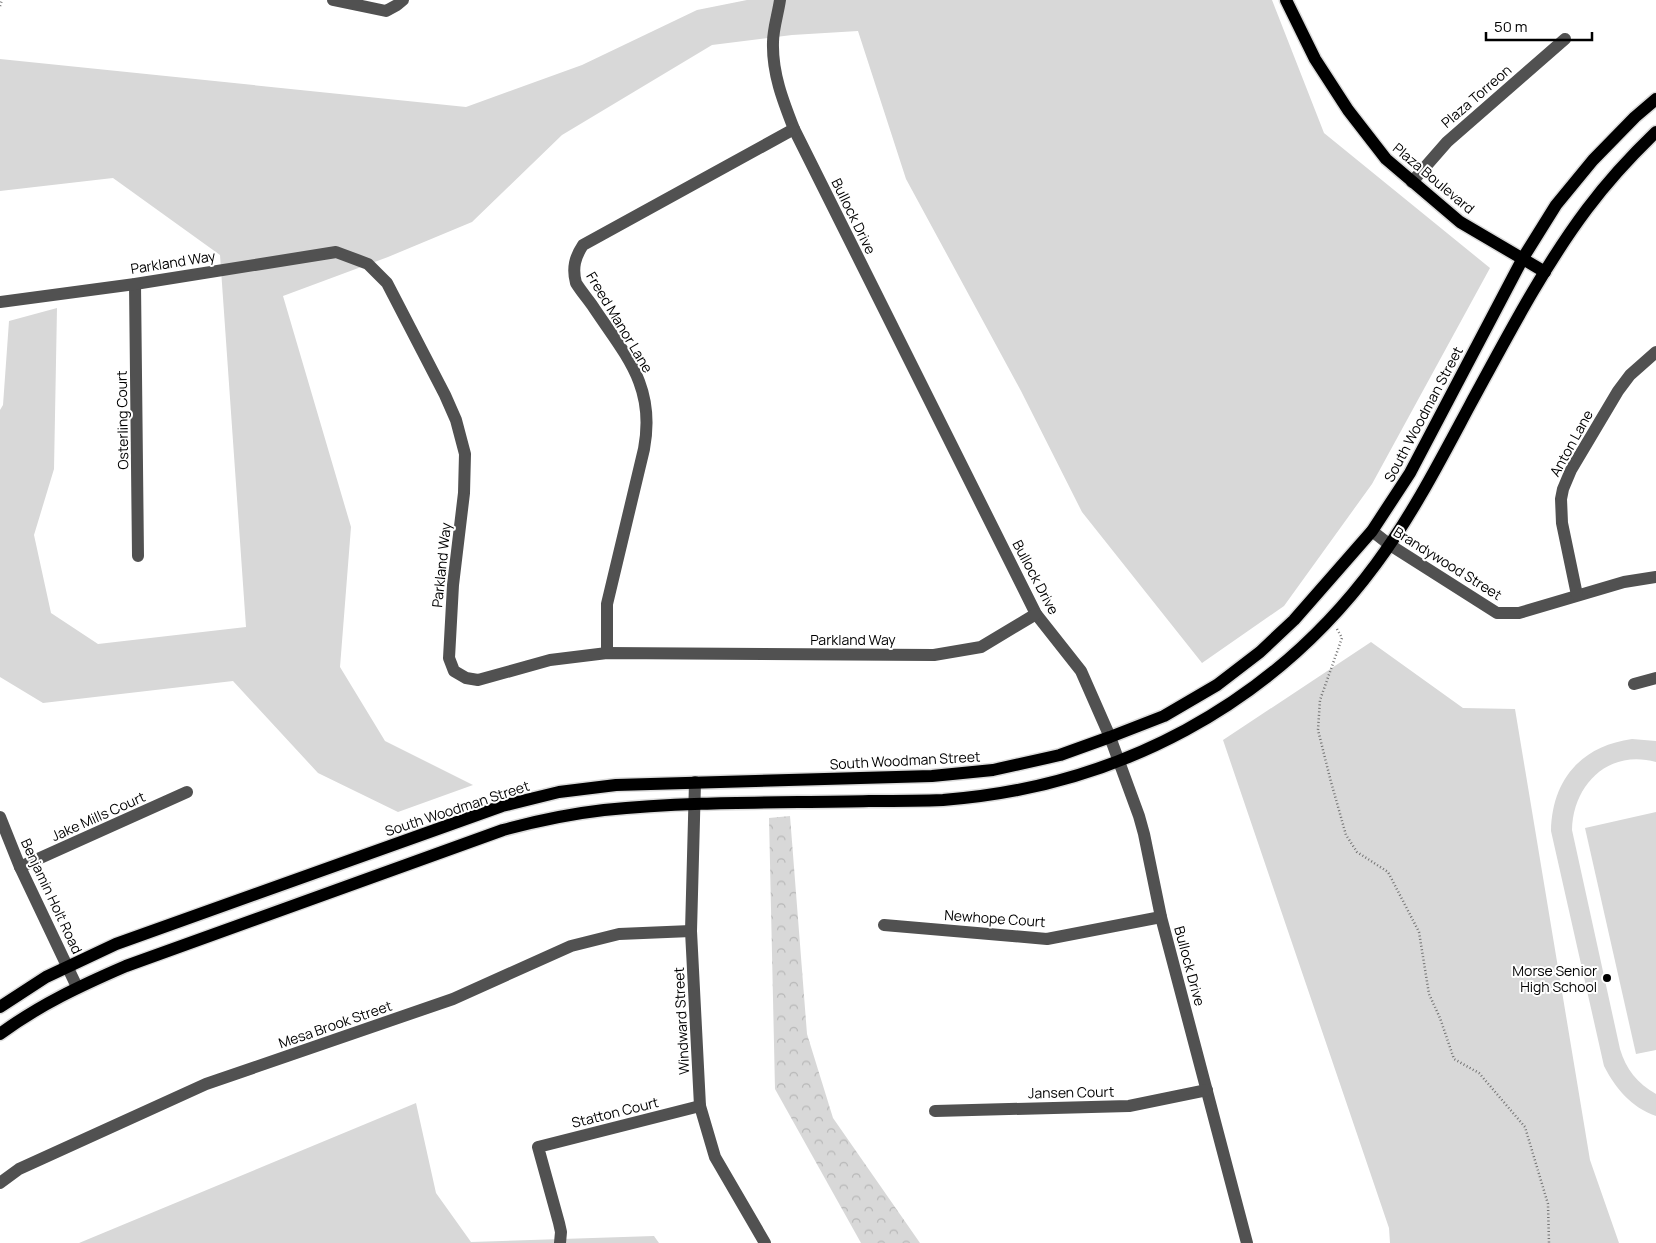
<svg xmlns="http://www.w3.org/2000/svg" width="1656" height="1243" viewBox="0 0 1656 1243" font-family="Manrope,sans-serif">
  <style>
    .green { fill: #d8d8d8 }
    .forest { fill: url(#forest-crowns) }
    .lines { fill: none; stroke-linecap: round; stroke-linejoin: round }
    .major-casing { stroke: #dbdbdb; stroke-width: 15 }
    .path { stroke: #737373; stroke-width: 2.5; stroke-dasharray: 1 2.5; stroke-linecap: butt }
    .minor { stroke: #515151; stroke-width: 12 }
    .major { stroke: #000; stroke-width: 12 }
    .poi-dot { fill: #000; stroke: #fff; stroke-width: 2 }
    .labels { text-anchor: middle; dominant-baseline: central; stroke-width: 4; stroke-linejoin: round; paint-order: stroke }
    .street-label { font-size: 14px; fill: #000; stroke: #fff }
    .poi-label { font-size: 14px; fill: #000; stroke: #fff; text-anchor: end }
  </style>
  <defs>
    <pattern id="forest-crowns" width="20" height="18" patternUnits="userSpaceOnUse" patternTransform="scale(1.25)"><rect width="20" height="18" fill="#d8d8d8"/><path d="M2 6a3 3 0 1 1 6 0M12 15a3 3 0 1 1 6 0" fill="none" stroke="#b8b8b8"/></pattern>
  </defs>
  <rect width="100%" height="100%" fill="#fff"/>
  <g class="green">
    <path d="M747,0H1272L1324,133L1490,268L1372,484L1284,606L1202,663L1082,512L1021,391L906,179L858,31L792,35L712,45L562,135L472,222L388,257L283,296L351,527L340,667L385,741L473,785L398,812L318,773L233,681L43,703L0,677V410L3,405L9,321L57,308L54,469L34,535L51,613L98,644L246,627L220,255L113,178L0,191V59L466,107L582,65L697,10Z"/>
    <path d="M1371,642L1463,708L1515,709L1590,1160L1619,1243H1390L1389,1228L1223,740Z"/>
    <path d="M1632,739L1656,741V762C1609,749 1573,784 1572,830L1620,1049C1626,1069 1637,1083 1656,1094V1116C1631,1107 1616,1089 1604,1066L1551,831C1552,780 1581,746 1632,739Z"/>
    <path d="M1656,812V1050L1636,1054L1585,828Z"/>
    <path d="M416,1103L436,1193L471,1242L654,1236L659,1243H79Z"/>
  </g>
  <path class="forest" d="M790,816L807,1034L833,1118L920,1243H861L775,1089L769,818Z"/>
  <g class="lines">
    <defs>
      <g id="major">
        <path d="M1286,0L1315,59L1348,110L1386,159L1460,222L1545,272"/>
        <path d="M0,1007L46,977L116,944L502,806L559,792L616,785L932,776L993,770L1060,755L1110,737L1164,716L1217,685L1260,652L1294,620L1372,531L1410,473L1523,258L1556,205L1593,160L1635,117L1656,99"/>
        <path d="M0,1034C39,1005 82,985 126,966L503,830C536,821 569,814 604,810C692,801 781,803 869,801C894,801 919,801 943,800C1117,787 1272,705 1376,564C1413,514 1441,459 1470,405C1506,339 1542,269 1587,209C1608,181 1631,156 1656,132"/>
      </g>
    </defs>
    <use href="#major" class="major-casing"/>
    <g class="path">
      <path d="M0,6L2,0"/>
      <path d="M1337,629L1342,638L1320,700L1318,730L1331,782L1346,835L1357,852L1388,872L1419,932L1429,994L1440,1018L1454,1059L1479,1073L1525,1127L1548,1204L1549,1243"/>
    </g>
    <g class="minor">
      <path d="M333,0L386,11L397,5L403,0"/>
      <path d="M780,0C778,14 773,29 773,42C772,73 783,101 794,129L1036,614L1081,671L1110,737L1139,816L1144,834L1161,917L1247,1243"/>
      <path d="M1412,182L1447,142L1565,39"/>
      <path d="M135,284L138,556"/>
      <path d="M0,302L135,284L336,252L368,264L387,283L445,395L456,420L465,454L464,493L453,585L449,658L454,671L466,678L478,680L550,660L607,653L934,655L981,647L1036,614"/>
      <path d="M1372,531L1390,545L1497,613H1519L1624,582L1656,577"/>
      <path d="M1577,595L1562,523L1561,499L1563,489L1571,470L1618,391L1630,375L1656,352"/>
      <path d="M607,653V604L644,449C656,385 625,355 592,305C587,298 581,291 576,283C572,268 575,257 583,245L794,129"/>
      <path d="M1634,684L1656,678"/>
      <path d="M695,782L691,931L700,1106L715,1157L765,1243"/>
      <path d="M0,817L20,867L77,987"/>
      <path d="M20,867L187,792"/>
      <path d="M884,925L1047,939L1161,917"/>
      <path d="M935,1111L1129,1106L1207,1090"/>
      <path d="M0,1183L19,1169L206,1084L453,999L571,946L619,934L691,931"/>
      <path d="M560,1243L561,1232L559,1223L538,1147L700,1106"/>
    </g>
    <use href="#major" class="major"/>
  </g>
  <circle class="poi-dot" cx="1607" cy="978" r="5"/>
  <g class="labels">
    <g class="street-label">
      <text transform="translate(1476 96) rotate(-41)">Plaza Torreon</text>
      <text transform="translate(1434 178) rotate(40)">Plaza Boulevard</text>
      <text transform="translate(854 216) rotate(64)">Bullock Drive</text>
      <text transform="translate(173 262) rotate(-9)">Parkland Way</text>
      <text transform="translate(620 322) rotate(59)">Freed Manor Lane</text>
      <text transform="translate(1423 414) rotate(-62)">South Woodman Street</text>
      <text transform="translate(122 420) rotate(-91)">Osterling Court</text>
      <text transform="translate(1571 443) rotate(-61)">Anton Lane</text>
      <text transform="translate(1448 563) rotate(32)">Brandywood Street</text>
      <text transform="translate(441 565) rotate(-84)">Parkland Way</text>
      <text transform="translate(1036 577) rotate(62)">Bullock Drive</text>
      <text x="853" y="639">Parkland Way</text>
      <text transform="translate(905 760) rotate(-3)">South Woodman Street</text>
      <text transform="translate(457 808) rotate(-18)">South Woodman Street</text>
      <text transform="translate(98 816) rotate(-24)">Jake Mills Court</text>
      <text transform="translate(52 896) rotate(65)">Benjamin Holt Road</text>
      <text transform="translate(995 918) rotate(4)">Newhope Court</text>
      <text transform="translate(1190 966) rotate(75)">Bullock Drive</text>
      <text transform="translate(681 1021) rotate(-93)">Windward Street</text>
      <text transform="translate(335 1024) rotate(-19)">Mesa Brook Street</text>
      <text transform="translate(1071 1092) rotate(-1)">Jansen Court</text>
      <text transform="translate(615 1112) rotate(-14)">Statton Court</text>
    </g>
    <g class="poi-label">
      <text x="1597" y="970">Morse Senior<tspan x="1597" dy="16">High School</tspan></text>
    </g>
  </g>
  <path d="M1486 32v8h106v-8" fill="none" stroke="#000000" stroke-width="2.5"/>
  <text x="1494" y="32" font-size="15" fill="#000000" stroke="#ffffff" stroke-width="4" paint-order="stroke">50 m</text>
</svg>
